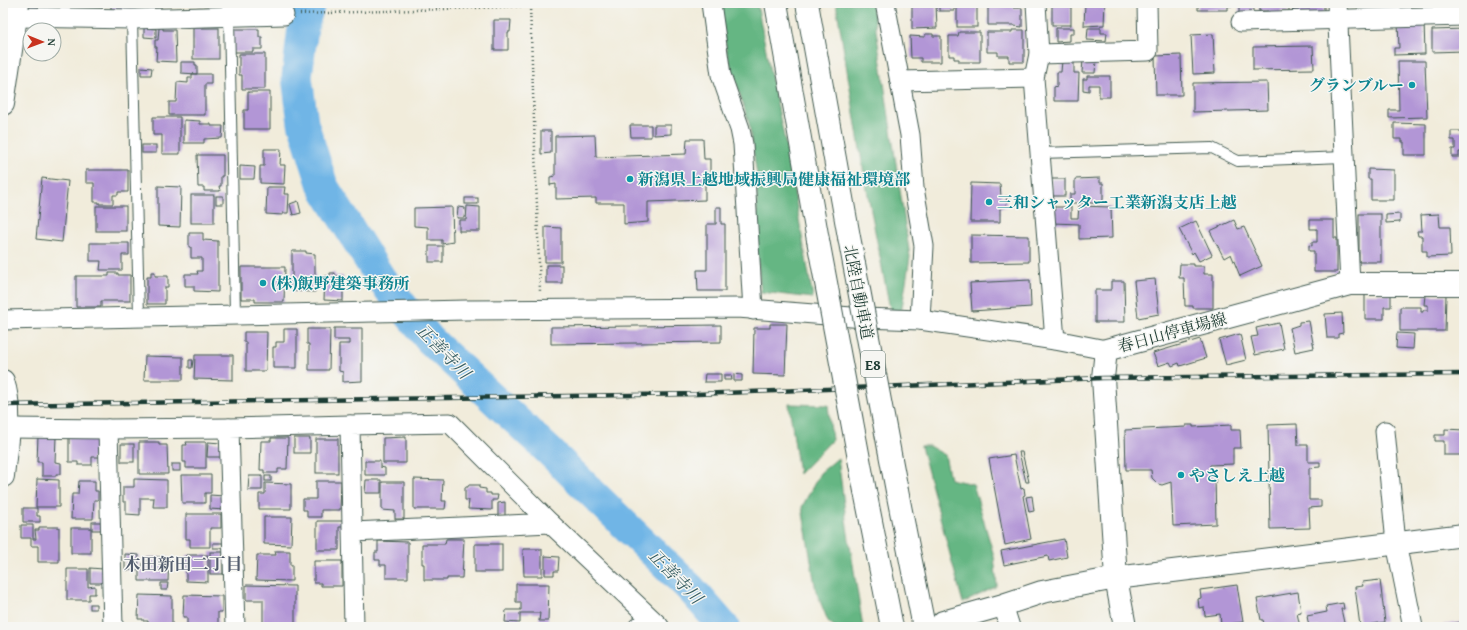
<svg xmlns="http://www.w3.org/2000/svg" width="1467" height="630" viewBox="0 0 1467 630" font-family="'Gentium Book Plus','Noto Serif JP',serif">
  <style>
    .forest { fill: #65b683; stroke: #427a5c }
    .lines { fill: none; stroke-linecap: round; stroke-linejoin: round }
    .river { stroke: #70b5e6; stroke-width: 31 }
    .building { fill: #b296d6 }
    .service-casing { stroke: #3e574d; stroke-width: 12 }
    .minor-casing { stroke: #3e574d; stroke-width: 21 }
    .tertiary-casing { stroke: #3e574d; stroke-width: 24 }
    .secondary-casing { stroke: #3e574d; stroke-width: 24 }
    .motorway-casing { stroke: #3e574d; stroke-width: 24 }
    .path { stroke: #3e574d; stroke-width: 2.5; stroke-dasharray: 1 3; stroke-linecap: butt }
    .service { stroke: #fff; stroke-width: 10 }
    .minor { stroke: #fff; stroke-width: 19 }
    .tertiary { stroke: #fff; stroke-width: 22 }
    .secondary { stroke: #fff; stroke-width: 22 }
    .motorway { stroke: #fff; stroke-width: 22 }
    .rail-casing { stroke: #1f3d34; stroke-width: 4.5 }
    .rail { stroke: #f6f6f2; stroke-width: 3; stroke-dasharray: 9; stroke-linecap: butt }
    .motorway-bridge-casing { stroke: #3e574d; stroke-width: 24; stroke-linecap: butt }
    .motorway-bridge { stroke: #fff; stroke-width: 22 }
    .culture-dot { fill: #0f9aa8; stroke: #f6f6f2; stroke-width: 1.5 }
    .labels { text-anchor: middle; dominant-baseline: central; stroke-width: 3; stroke-linejoin: round; paint-order: stroke }
    .shield { fill: #f6f6f2; stroke: #60746d; stroke-width: 1 }
    .shield-label { font-size: 15px; font-weight: bold; fill: #1f3d34 }
    .culture-label { font-size: 16px; font-weight: bold; fill: #0d838f; stroke: #f6f6f2; text-anchor: start }
    .street-label { font-size: 16px; fill: #1f3d34; stroke: #f6f6f2 }
    .water-label { font-size: 17px; font-style: italic; fill: #335b60; stroke: #f6f6f2 }
    .neighbourhood-label { font-size: 17px; font-weight: bold; fill: #525c6d; stroke: #f6f6f2 }
  </style>
  <rect width="100%" height="100%" fill="#f6f6f2"/>
  <filter id="ink" filterUnits="userSpaceOnUse"><feTurbulence type="fractalNoise" baseFrequency=".025" numOctaves="2"/><feDisplacementMap in="SourceGraphic" scale="8" xChannelSelector="R" yChannelSelector="G"/><feConvolveMatrix kernelMatrix="1 2 1 2 8 2 1 2 1" color-interpolation-filters="sRGB"/></filter>
  <filter id="wash" filterUnits="userSpaceOnUse"><feTurbulence type="fractalNoise" baseFrequency=".012" numOctaves="4" result="noise"/><feDisplacementMap in="SourceGraphic" scale="16" xChannelSelector="R" yChannelSelector="G"/><feGaussianBlur stdDeviation="0.9" result="paint"/><feColorMatrix in="noise" values="0 0 0 0 0 0 0 0 0 0 0 0 0 0 0 0 0 1.4 0 .05"/><feComposite in="paint" operator="in"/></filter>
  <g filter="url(#wash)">
    <rect width="100%" height="100%" fill="#f1ecdb"/>
    <g class="forest">
      <path d="M719,3H757L769,66L786,146L813,298L761,292L757,254V175L749,123L727,54Z"/>
      <path d="M836,3H872L910,257L901,314L890,309L864,174Z"/>
      <path d="M789,404L828,405L832,440L799,474Z"/>
      <path d="M921,446H929L945,455L950,479L973,484L994,556L997,586L963,603Z"/>
      <path d="M838,458L847,527L863,627H835L828,621L816,591L802,507L820,473Z"/>
    </g>
    <g class="lines">
      <path class="river" d="M310,3L303,27L297,77L303,123L323,186L381,279L430,340L549,451L627,527L691,589L724,627"/>
    </g>
    <g id="blocks">
      <g class="building">
        <path d="M29,3H40L39,8L28,7Z"/>
        <path d="M111,3H135V12L111,11Z"/>
        <rect x="147" y="3" width="14" height="6"/>
        <rect x="939" y="3" width="15" height="8"/>
        <rect x="957" y="3" width="20" height="24"/>
        <path d="M988,3H1014V8H1022V27L1014,26V25H988Z"/>
        <rect x="1052" y="3" width="19" height="22"/>
        <path d="M1085,3H1105L1104,25L1084,26Z"/>
        <path d="M1198,3H1236V6H1228V10H1198Z"/>
        <path d="M1259,3H1289V11H1281V15H1268V11H1259Z"/>
        <path d="M1300,3H1324V16H1294L1293,5H1300Z"/>
        <rect x="1362" y="3" width="21" height="4"/>
        <rect x="1442" y="3" width="11" height="4"/>
        <path d="M912,4H936L937,28L912,29Z"/>
        <path d="M1253,5V18H1239V6Z"/>
        <path d="M494,20H511L510,32H508V50H494Z"/>
        <path d="M1424,21L1425,54L1394,55V48H1399L1398,22Z"/>
        <path d="M144,28L156,29V38L144,37Z"/>
        <path d="M159,28H163V30H175L176,62L156,61L157,47H155V40H158Z"/>
        <rect x="193" y="28" width="26" height="31"/>
        <path d="M1056,28H1074V34H1070V41L1056,42Z"/>
        <path d="M1088,28H1101V33H1107L1106,41L1087,40Z"/>
        <path d="M232,29H259V37H262V49H253V52H232Z"/>
        <path d="M1464,29V51L1432,52V30Z"/>
        <path d="M1012,30H1024V62H1009V56H998V52H987V32H1012Z"/>
        <path d="M959,32H980V62H959V59H954V56H949V36H958Z"/>
        <path d="M925,34H933V36H941V62H921V58H911L910,36L925,37Z"/>
        <path d="M1213,34L1215,73L1193,74L1191,35Z"/>
        <path d="M1313,46L1314,69L1253,70V47Z"/>
        <path d="M239,54H265V89H242V75H239Z"/>
        <path d="M1181,55L1182,95H1156L1155,56Z"/>
        <path d="M1083,59L1096,60L1095,73H1082Z"/>
        <path d="M1062,61H1074V73H1079L1078,101H1054V87L1057,86V72H1061Z"/>
        <path d="M1398,61H1425L1427,117L1389,118V110H1399Z"/>
        <path d="M181,62H195V65H197V74L181,73Z"/>
        <path d="M141,67L152,68L151,75H141Z"/>
        <path d="M192,74H211V84H205V115H169V102H176L177,82L188,83V78H192Z"/>
        <path d="M1087,76H1110V97H1099V85H1089V91L1083,90V79H1087Z"/>
        <rect x="1462" y="76" width="2" height="20"/>
        <path d="M1267,82L1268,110L1193,112V83Z"/>
        <path d="M248,92H270V129H244V110H248Z"/>
        <path d="M153,117H180V154H162V135H153Z"/>
        <path d="M184,120L200,121V124H211V126H223L222,138L204,139V143H184Z"/>
        <path d="M1394,123L1426,124V155H1404V142H1402V139H1394Z"/>
        <path d="M630,125H651V137H631Z"/>
        <path d="M654,125H671V134L654,135Z"/>
        <path d="M541,131H551V153L541,154Z"/>
        <path d="M1451,131H1464V152H1459V157H1452V149H1455V140H1451Z"/>
        <path d="M595,135L596,157L686,154L687,139H703L704,159H710V181H705V200L648,202V222L624,224V203H596V198L556,199V184L550,185V177L555,176V136Z"/>
        <rect x="142" y="145" width="14" height="8"/>
        <path d="M264,149H281L280,165H285L284,184L260,183V166H264Z"/>
        <path d="M197,155H223V176H221V186H219L220,191H204V187H198Z"/>
        <path d="M240,166L255,167L254,179H240Z"/>
        <path d="M1368,169L1394,170V200H1371V179H1368Z"/>
        <path d="M86,170H128V192H118V195H113V204H99V202H94V183H86Z"/>
        <path d="M42,178L68,181L62,242L36,239Z"/>
        <path d="M1100,178V183H1103V203H1070V194H1075V179Z"/>
        <rect x="1051" y="179" width="14" height="17"/>
        <path d="M971,183L1000,184L1001,197L1007,196L1006,207L1000,208V222H970Z"/>
        <path d="M158,186L181,187L180,227L158,226Z"/>
        <path d="M267,187H285L284,194H289L288,213H283V215L266,214Z"/>
        <rect x="191" y="195" width="23" height="28"/>
        <rect x="216" y="196" width="7" height="8"/>
        <rect x="465" y="198" width="13" height="6"/>
        <path d="M298,201L301,213L293,215L290,204Z"/>
        <rect x="96" y="206" width="30" height="25"/>
        <path d="M467,206L480,207V231H459V220H466Z"/>
        <path d="M1079,206L1111,207L1112,238L1079,239V224L1053,223L1054,207H1071V218H1078Z"/>
        <path d="M452,207L453,242L442,244V240H428V227L414,226V208Z"/>
        <path d="M458,207L465,208L464,218H457Z"/>
        <path d="M716,207H721V224H725V291H698L697,270H707V224H716Z"/>
        <rect x="1359" y="214" width="22" height="48"/>
        <path d="M1400,214V222L1386,223V215Z"/>
        <path d="M1439,214L1440,227H1450L1451,256L1427,257V251H1422V236H1418L1417,231H1422L1421,215Z"/>
        <path d="M1234,220L1238,229L1244,227L1262,266L1240,276L1231,254L1224,258L1210,231Z"/>
        <path d="M1310,220H1334V238H1337V272H1314V251H1309V245L1312,246V242H1317V229H1310Z"/>
        <path d="M1196,221L1212,255L1199,261L1194,252L1192,254L1179,229Z"/>
        <path d="M545,227L561,228V262H545Z"/>
        <path d="M189,233H203V240L218,241V292L194,291V286H185V274H198L197,271H202V258H191V247H189Z"/>
        <path d="M971,235L1029,236V262L971,263Z"/>
        <path d="M90,243H129V255H122V270H100L101,261H90Z"/>
        <rect x="429" y="246" width="14" height="16"/>
        <path d="M292,251H306V253L315,254V292L292,291Z"/>
        <path d="M1180,264H1193V266H1204V274H1213V308H1193V306H1185L1184,278H1179Z"/>
        <rect x="546" y="265" width="16" height="18"/>
        <path d="M241,267H285L284,302H255V299H241Z"/>
        <path d="M151,272H155V276H168V287H165V304H147V277H151Z"/>
        <path d="M109,273H118V275H130V301H101V307H76V276H109Z"/>
        <path d="M330,273H335V276H343V301L324,300L325,276H330Z"/>
        <path d="M1155,279L1159,314L1138,318L1134,281Z"/>
        <path d="M1030,280L1031,307L972,311L970,283Z"/>
        <path d="M1111,281H1124L1125,322H1095V290H1111Z"/>
        <path d="M1365,294H1391V307H1384V319H1365Z"/>
        <path d="M1425,295H1446L1445,331H1400V307H1421V312H1423V310H1428V305H1424Z"/>
        <path d="M1342,313L1343,333L1338,334V338H1327L1325,314Z"/>
        <path d="M1309,321L1314,348L1295,352L1290,328L1299,325V322Z"/>
        <path d="M1279,323L1284,349L1255,355L1251,337L1258,336L1256,328Z"/>
        <path d="M770,324H787L785,375L753,374L754,328H770Z"/>
        <path d="M721,325V342L551,344V327Z"/>
        <path d="M334,328H362V381L343,382V372L339,371V344H349V340H334Z"/>
        <path d="M284,329H297V368H273V347H276V342H284Z"/>
        <path d="M307,329H330L329,370H309V344H307Z"/>
        <path d="M244,332H267L266,371H246V342H244Z"/>
        <path d="M1397,333L1414,334L1413,349L1396,348Z"/>
        <path d="M1240,334L1246,360L1226,365L1219,340Z"/>
        <path d="M1200,339L1206,358L1180,366L1179,363L1172,366L1170,362L1158,366L1153,353Z"/>
        <path d="M195,355H233V380L194,379Z"/>
        <path d="M145,356L183,357V380H144Z"/>
        <path d="M189,360H193L192,368H189Z"/>
        <path d="M705,374H721V382H704Z"/>
        <path d="M734,374L742,375V381H734Z"/>
        <path d="M724,375H731L732,380H724Z"/>
        <path d="M1297,424L1298,445H1308V462H1320V467L1309,468V500H1321V507L1309,508L1310,528L1270,529L1268,425Z"/>
        <path d="M1186,425H1193V427L1231,425V430H1240L1241,448H1233V464L1210,465L1211,476H1215L1216,524L1173,526L1171,482L1162,485L1158,484L1152,478L1151,470H1126L1125,430L1186,427Z"/>
        <path d="M1445,429L1464,430V455H1444V441H1435V435H1445Z"/>
        <path d="M69,434H100V457H92V465H78V462H69Z"/>
        <path d="M38,436L56,437L55,462L61,463V474H56V476H42V462H37Z"/>
        <path d="M406,437V463H383V438Z"/>
        <path d="M271,438H288L287,469H278V473H264V470H260L261,441H271Z"/>
        <rect x="294" y="438" width="16" height="15"/>
        <rect x="316" y="439" width="22" height="34"/>
        <path d="M139,442H159V445H167L168,474H139Z"/>
        <path d="M186,442H206V468H186V462H183V445H187Z"/>
        <path d="M208,442L221,443V457H207Z"/>
        <rect x="121" y="444" width="13" height="18"/>
        <path d="M1019,452H1022L1029,482H1026Z"/>
        <path d="M1014,455L1021,489L1024,488L1025,495L1023,496L1031,539L1005,545L989,459Z"/>
        <path d="M365,461H380V467L385,468V475H365Z"/>
        <rect x="172" y="464" width="8" height="7"/>
        <path d="M181,475H211V493H205V503H182Z"/>
        <path d="M249,476H262V490H248Z"/>
        <rect x="265" y="476" width="6" height="5"/>
        <path d="M37,479L59,480V507H36Z"/>
        <path d="M134,479L167,480V507H153L154,498H140V515L126,514V502H123V487H134Z"/>
        <path d="M414,479L443,480L442,501H446L445,509H414Z"/>
        <path d="M366,480H381V493H365Z"/>
        <path d="M79,481H95V491H98V500H94L93,519H71L72,494H78Z"/>
        <path d="M316,481H341L340,510H321V517H307V510H303V499H316Z"/>
        <path d="M382,482H404V519H395V511L382,510Z"/>
        <path d="M265,483L291,484V509H259V494H265Z"/>
        <path d="M468,485H479V488L486,489V493H491V495H498L497,500H492V510L468,509L469,500H465V487H468Z"/>
        <path d="M210,495L224,496V510L210,509Z"/>
        <path d="M1032,496L1034,511L1029,512L1026,497Z"/>
        <path d="M505,502V516H498V503Z"/>
        <path d="M23,508H37V516H40V522H23Z"/>
        <path d="M186,514H221V528H210V547H190V539H186Z"/>
        <path d="M264,517H292L291,545L264,544Z"/>
        <path d="M317,521H343V527H339V550H317Z"/>
        <rect x="92" y="522" width="10" height="8"/>
        <path d="M21,525H33V539H36L35,530H39V527H59V562H38V546H31V538H21Z"/>
        <rect x="71" y="528" width="20" height="25"/>
        <path d="M446,539H464L462,578H447V580H424V564H422V544H445Z"/>
        <path d="M1064,539L1067,557L1049,561L1048,556L1004,565L1001,551Z"/>
        <path d="M378,541L408,542V578H386V565H380V560H375V552H378Z"/>
        <path d="M213,543H223L222,548H213Z"/>
        <rect x="475" y="544" width="27" height="28"/>
        <path d="M523,549H542V576H524Z"/>
        <path d="M275,551H290V565H292V581L256,580L257,555H276Z"/>
        <rect x="210" y="552" width="13" height="22"/>
        <path d="M125,554L139,555L138,570H125Z"/>
        <path d="M186,555H208V582L186,581Z"/>
        <path d="M545,556L559,557L558,571H554V575H545Z"/>
        <path d="M147,557H169L168,581H139V570H143V563L147,564Z"/>
        <path d="M314,561H342V586H321V583H314Z"/>
        <path d="M90,568L103,569V583H90Z"/>
        <path d="M67,569H88V587L95,586V594H89V600H67Z"/>
        <path d="M1380,580L1385,622L1360,626L1355,587L1363,586L1362,582Z"/>
        <path d="M161,583H168L167,590H161Z"/>
        <path d="M516,584H549L548,621H539L540,613H520V623L505,622L506,610H521V602H516Z"/>
        <path d="M246,585L295,586V627H263V600H246Z"/>
        <path d="M1237,585L1243,622L1221,625L1220,614L1205,616L1204,607L1199,608L1198,599L1201,598L1200,590Z"/>
        <path d="M1298,592L1301,612L1297,613L1300,627H1265L1263,620H1261L1257,599Z"/>
        <path d="M139,595L172,596V627L148,626V621H143V619H138Z"/>
        <path d="M184,595L222,596V612H218V626H187V617H183Z"/>
        <path d="M1343,603L1344,609H1341L1345,627H1309L1307,616L1327,612L1326,606Z"/>
        <rect x="90" y="604" width="6" height="5"/>
        <path d="M1462,622L1463,627H1443V625Z"/>
      </g>
    </g>
  </g>
  <g filter="url(#ink)">
    <use href="#blocks" fill-opacity="0" stroke="#3e574d" stroke-width="1"/>
    <g class="lines">
      <defs>
        <g id="service">
          <path d="M229,16L235,314"/>
          <path d="M132,19L139,317"/>
          <path d="M1040,153L1212,148L1238,161L1344,157"/>
        </g>
        <g id="minor">
          <path d="M711,3L721,75L740,129L743,144L753,310"/>
          <path d="M885,3L910,135L914,188L924,246L920,320"/>
          <path d="M1036,3L1039,54L1034,78L1055,340"/>
          <path d="M1337,3L1350,284"/>
          <path d="M17,17L132,19L284,15"/>
          <path d="M1241,22L1464,16"/>
          <path d="M1039,54L1148,51L1147,3"/>
          <path d="M900,81L1034,78"/>
          <path d="M3,320L466,310L738,308L864,318L920,320L1055,340L1106,350"/>
          <path d="M8,428L108,429L229,428"/>
          <path d="M108,429L113,627"/>
          <path d="M1385,431L1396,543L1413,627"/>
          <path d="M550,523L659,626L638,627"/>
          <path d="M353,532L550,523L450,423L350,425L354,627"/>
          <path d="M1003,605L1010,627"/>
          <path d="M235,627L229,428L350,425"/>
        </g>
        <g id="tertiary">
          <path d="M3,104L18,3"/>
          <path d="M3,381C13,412 6,444 3,476"/>
          <path d="M943,622L1003,605L1042,592L1116,578L1464,535"/>
        </g>
        <path id="secondary" d="M1125,627L1116,578L1103,378L1106,350L1350,284H1464"/>
        <g id="motorway">
          <path d="M776,3L818,240"/>
          <path d="M807,3L849,237"/>
          <path d="M865,491L892,627"/>
          <path d="M897,491L924,627"/>
        </g>
      </defs>
      <use href="#service" class="service-casing"/>
      <use href="#minor" class="minor-casing"/>
      <use href="#tertiary" class="tertiary-casing"/>
      <use href="#secondary" class="secondary-casing"/>
      <use href="#motorway" class="motorway-casing"/>
      <g class="path">
        <path d="M530,6L540,292"/>
        <path d="M300,14L530,6V3"/>
      </g>
      <use href="#service" class="service"/>
      <use href="#minor" class="minor"/>
      <use href="#tertiary" class="tertiary"/>
      <use href="#secondary" class="secondary"/>
      <use href="#motorway" class="motorway"/>
      <defs>
        <path id="rail" d="M3,405L697,394L1103,378L1464,374"/>
      </defs>
      <use href="#rail" class="rail-casing"/>
      <use href="#rail" class="rail"/>
      <defs>
        <g id="motorway-bridge">
          <path d="M849,237L897,491"/>
          <path d="M818,240L865,491"/>
        </g>
      </defs>
      <use href="#motorway-bridge" class="motorway-bridge-casing"/>
      <use href="#motorway-bridge" class="motorway-bridge"/>
    </g>
  </g>
  <g class="culture-dot">
    <circle cx="1412" cy="85" r="4"/>
    <circle cx="630" cy="179" r="4"/>
    <circle cx="989" cy="202" r="4"/>
    <circle cx="263" cy="283" r="4"/>
    <circle cx="1181" cy="475" r="4"/>
  </g>
  <g class="labels">
    <rect class="shield" x="861" y="351" width="24" height="26" rx="3"/>
    <g class="shield-label">
      <text x="873" y="364">E8</text>
    </g>
    <g class="culture-label">
      <text x="1404" y="85" text-anchor="end">グランブルー</text>
      <text x="638" y="179">新潟県上越地域振興局健康福祉環境部</text>
      <text x="997" y="202">三和シャッター工業新潟支店上越</text>
      <text x="271" y="283">(株)飯野建築事務所</text>
      <text x="1189" y="475">やさしえ上越</text>
    </g>
    <g class="street-label">
      <text transform="translate(859 292) rotate(79)">北陸自動車道</text>
      <text transform="translate(1172 332) rotate(-15)">春日山停車場線</text>
    </g>
    <g class="water-label">
      <text transform="translate(444 351) rotate(46)">正善寺川</text>
      <text transform="translate(676 576) rotate(46)">正善寺川</text>
    </g>
    <g class="neighbourhood-label">
      <text x="183" y="563">木田新田二丁目</text>
    </g>
  </g>
  <rect width="1467" height="630" fill="none" stroke="#f6f6f2" stroke-width="16"/>
  <g transform="translate(42 42) rotate(91)"><circle r="19" fill="#f6f6f2" stroke="#a0aca6"/>
  <path d="M0-3L7 15L0 10L-7 15Z" fill="#c8321e"/>
  <text y="-6" font-size="11" font-weight="bold" text-anchor="middle" fill="#1f3d34">N</text>
  </g>
</svg>
